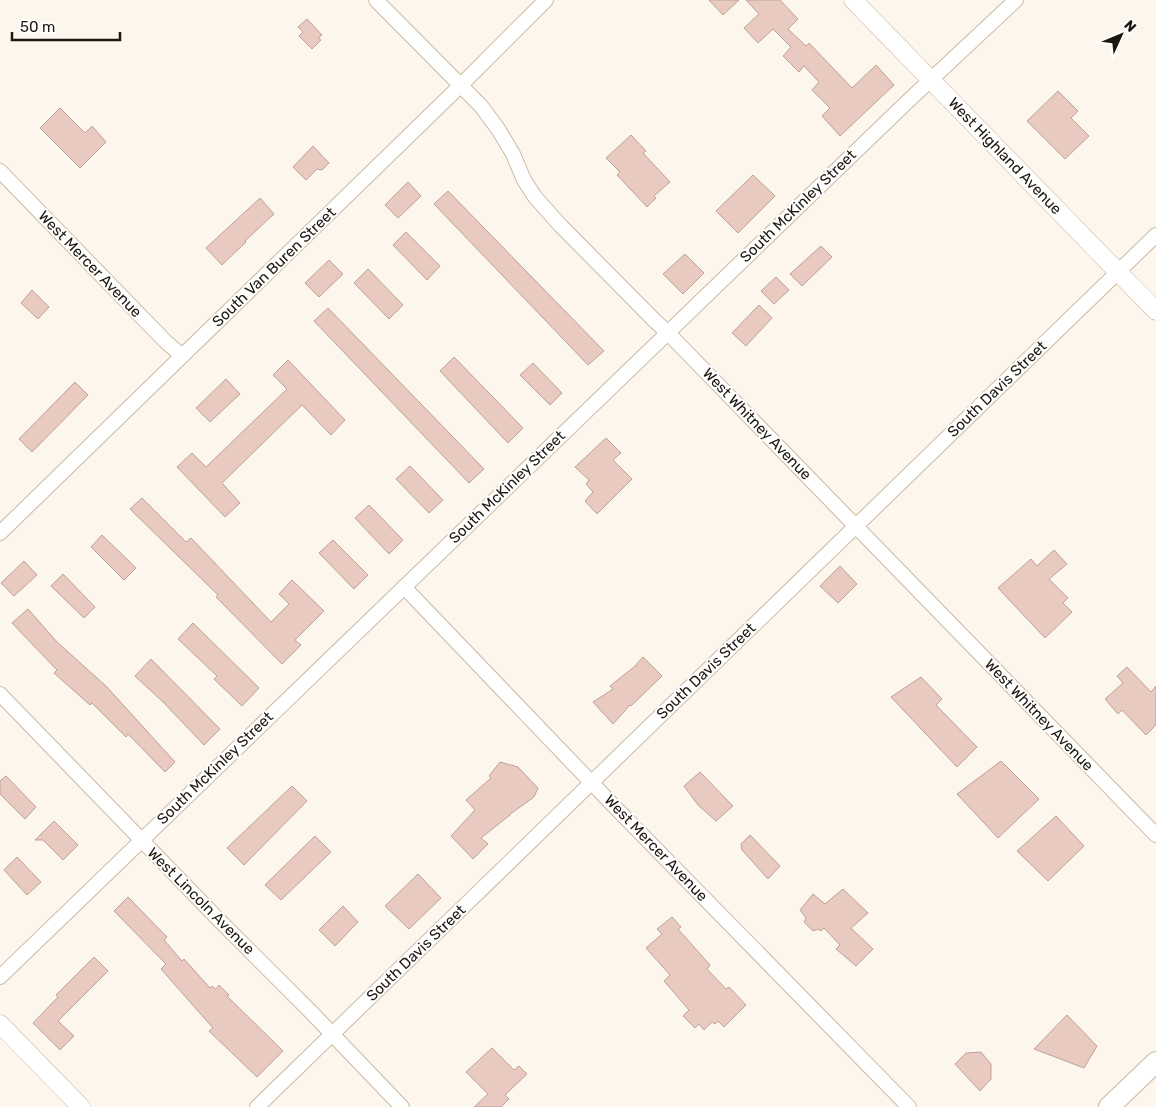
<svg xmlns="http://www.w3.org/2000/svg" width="1156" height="1107" viewBox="0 0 1156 1107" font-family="Rubik,sans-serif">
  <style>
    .building { fill: #e9cac0; stroke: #bea197 }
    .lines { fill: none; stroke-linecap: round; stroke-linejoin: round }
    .minor-casing { stroke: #cbb9a2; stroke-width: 16 }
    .tertiary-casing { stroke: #cbb9a2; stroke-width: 19 }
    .secondary-casing { stroke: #cbb9a2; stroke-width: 22 }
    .minor { stroke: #fff; stroke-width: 14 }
    .tertiary { stroke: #fff; stroke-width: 18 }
    .secondary { stroke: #fff; stroke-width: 20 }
    .labels { text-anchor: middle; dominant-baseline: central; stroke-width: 4; stroke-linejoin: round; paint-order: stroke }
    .street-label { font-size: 15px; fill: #1d170f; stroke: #fff }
  </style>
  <rect width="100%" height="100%" fill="#fdf6ed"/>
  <g class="building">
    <path d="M709,0H739L723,15Z"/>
    <path d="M746,0H780L798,19L788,29L806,46L809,43L852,88L876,65L894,85L840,136L822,116L830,108L812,90L819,82L804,66L799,72L783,56L791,47L773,29L758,43L744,28L759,14Z"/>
    <path d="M307,19L322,35L318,38L321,40L312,49L299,36L303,32L298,27Z"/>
    <path d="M1058,91L1078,111L1071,118L1089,136L1065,159L1027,121Z"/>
    <path d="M60,108L85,133L92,126L106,142L80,168L40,128Z"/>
    <path d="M631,135L646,151L643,153L670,182L654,196L656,198L647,207L617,175L620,172L606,158Z"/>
    <path d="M313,146L329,163L322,170L317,169L306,180L293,167Z"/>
    <path d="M753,175L775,196L738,233L716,211Z"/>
    <path d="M408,182L421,196L398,218L385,205Z"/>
    <path d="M448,191L604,351L588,365L434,204Z"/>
    <path d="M260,198L274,214L245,241L246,242L222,265L206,248Z"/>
    <path d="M406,232L440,266L427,280L393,245Z"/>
    <path d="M821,246L832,257L802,286L790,274Z"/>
    <path d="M685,254L704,273L683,294L663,274Z"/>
    <path d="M329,260L343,274L319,297L305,283Z"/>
    <path d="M368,269L403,305L389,319L354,283Z"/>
    <path d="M776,277L789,290L774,304L761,291Z"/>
    <path d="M32,290L49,307L38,319L21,303Z"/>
    <path d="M759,305L772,318L746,346L732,333Z"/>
    <path d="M328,308L484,469L469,483L314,321Z"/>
    <path d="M454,357L523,428L508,443L440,371Z"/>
    <path d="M288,360L345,420L331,435L302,405L222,483L240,503L225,517L177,467L192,453L206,467L287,389L273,375Z"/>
    <path d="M533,363L562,393L550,405L520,375Z"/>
    <path d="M226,379L240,394L210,422L196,408Z"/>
    <path d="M75,382L88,395L32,452L19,439Z"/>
    <path d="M606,438L621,453L613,460L632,479L597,514L585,501L593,492L586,484L589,480L575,467Z"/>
    <path d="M410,466L443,500L429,513L396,479Z"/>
    <path d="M142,498L186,542L191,538L271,622L289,604L279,594L292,580L324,611L295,640L301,645L282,664L216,597L218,595L130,509Z"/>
    <path d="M369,505L403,540L389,554L355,518Z"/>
    <path d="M102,535L136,568L124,580L91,547Z"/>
    <path d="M333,540L368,575L354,589L319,553Z"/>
    <path d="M1054,550L1067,564L1049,579L1068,598L1063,603L1072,612L1045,638L998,588L1031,559L1037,566Z"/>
    <path d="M24,561L37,575L14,596L1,583Z"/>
    <path d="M840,566L857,584L838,603L820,586Z"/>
    <path d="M63,574L95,607L84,618L51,586Z"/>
    <path d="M28,609L57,642L106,686L175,762L165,772L128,734L126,737L92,703L90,705L54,673L57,670L12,623Z"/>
    <path d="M193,623L259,688L242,706L214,679L217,676L178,639Z"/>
    <path d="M643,657L662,676L631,706L630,705L613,724L593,702L613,689L610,686L634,667Z"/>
    <path d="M151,659L220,729L204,745L164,703L135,676Z"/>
    <path d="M1127,667L1151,692L1156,686V725L1146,735L1122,710L1118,714L1105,699L1123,683L1117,676Z"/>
    <path d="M921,677L942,699L936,705L977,747L957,767L891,697Z"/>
    <path d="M1001,761L1039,799L998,838L957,794Z"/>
    <path d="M500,762L518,767L538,788L534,797L509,815H510L481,838L488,844L473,859L451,836L475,810L466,800L491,778L489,776Z"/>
    <path d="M700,772L733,806L716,821L698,805L684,786Z"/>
    <path d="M6,776L36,807L25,819L0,794V781Z"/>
    <path d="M292,786L307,801L244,865L227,848Z"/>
    <path d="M1056,816L1084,846L1048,881L1017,851Z"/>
    <path d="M54,821L78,845L63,860L43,840H35Z"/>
    <path d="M750,835L780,866L768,879L742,850L741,844Z"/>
    <path d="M315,836L331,852L281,900L265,885Z"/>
    <path d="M17,857L41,882L27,895L4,870Z"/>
    <path d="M418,874L441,898L409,929L385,906Z"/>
    <path d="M843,889L868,913L851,928L873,949L856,966L836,949L840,945L824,928L821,931L818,929L813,931L804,922L806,918L800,910L813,894L825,904Z"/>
    <path d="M128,897L167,937L164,940L182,961L184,959L210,988L212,986L216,989L219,985L229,995L227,996L283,1051L257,1077L209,1031L213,1028L161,969L166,964L114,911Z"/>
    <path d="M343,906L358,922L335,946L319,930Z"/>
    <path d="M672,917L681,927L678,929L710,965L707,969L726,989L729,987L746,1005L724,1027L718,1021L715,1024L712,1022L704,1030L699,1024L695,1028L683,1016L689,1010L664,981L670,975L646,948L662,934L657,929Z"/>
    <path d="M94,957L108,971L58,1021L74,1036L60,1050L33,1023L58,997L56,995Z"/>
    <path d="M1067,1015L1097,1046L1084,1068L1034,1049Z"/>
    <path d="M492,1048L514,1070L519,1066L527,1074L505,1095L509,1099L501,1107H474L488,1094L466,1072Z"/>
    <path d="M981,1052L991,1064V1079L980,1091L955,1064L966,1053Z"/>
  </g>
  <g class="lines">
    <defs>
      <g id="minor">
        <path d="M376,0L481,106L498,129L513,154L524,180L535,197L560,225L655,321L667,332L1156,835"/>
        <path d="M0,171L165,341L182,356"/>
        <path d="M0,533L460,86L546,0"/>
        <path d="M404,587L611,803L909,1107"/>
        <path d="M0,694L217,918L312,1013L402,1107"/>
        <path d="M0,977L907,102L1016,0"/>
        <path d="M257,1107L1156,235"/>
      </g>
      <g id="tertiary">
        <path d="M853,0L1156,311"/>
        <path d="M0,1024L81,1107"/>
      </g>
      <path id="secondary" d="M1109,1107L1156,1062"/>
    </defs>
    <use href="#minor" class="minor-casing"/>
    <use href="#tertiary" class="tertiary-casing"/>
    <use href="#secondary" class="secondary-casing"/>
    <use href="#minor" class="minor"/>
    <use href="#tertiary" class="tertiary"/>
    <use href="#secondary" class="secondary"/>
  </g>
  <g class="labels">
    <g class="street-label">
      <text transform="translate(1005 156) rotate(46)">West Highland Avenue</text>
      <text transform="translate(798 206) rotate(-44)">South McKinley Street</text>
      <text transform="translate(90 264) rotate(46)">West Mercer Avenue</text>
      <text transform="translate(274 267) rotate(-44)">South Van Buren Street</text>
      <text transform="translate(997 389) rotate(-44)">South Davis Street</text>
      <text transform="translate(757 424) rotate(46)">West Whitney Avenue</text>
      <text transform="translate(507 487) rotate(-44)">South McKinley Street</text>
      <text transform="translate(706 671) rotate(-44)">South Davis Street</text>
      <text transform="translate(1039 715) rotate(46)">West Whitney Avenue</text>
      <text transform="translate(215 768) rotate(-44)">South McKinley Street</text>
      <text transform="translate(656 848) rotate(46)">West Mercer Avenue</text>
      <text transform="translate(201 901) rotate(45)">West Lincoln Avenue</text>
      <text transform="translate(416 953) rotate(-44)">South Davis Street</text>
    </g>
  </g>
  <g transform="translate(1121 35) rotate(46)" stroke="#ffffff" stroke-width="4" paint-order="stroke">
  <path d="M0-4L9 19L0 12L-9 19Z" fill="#1d170f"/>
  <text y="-8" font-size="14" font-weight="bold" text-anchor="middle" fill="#1d170f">N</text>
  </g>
  <path d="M12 32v8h108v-8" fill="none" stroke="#1d170f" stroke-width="2.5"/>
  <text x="20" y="32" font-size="15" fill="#1d170f" stroke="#ffffff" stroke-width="4" paint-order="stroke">50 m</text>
</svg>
